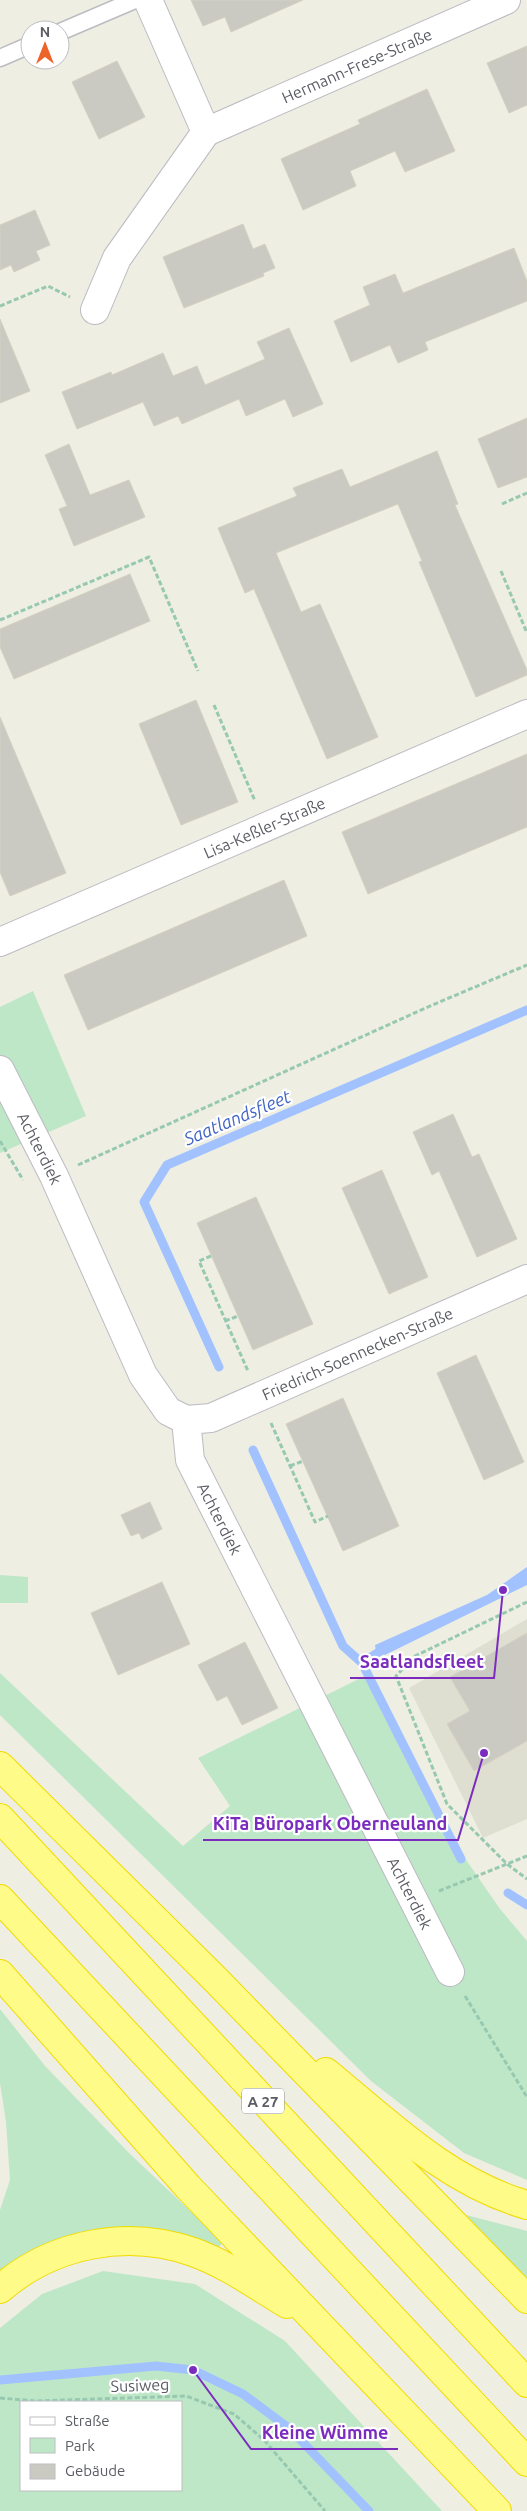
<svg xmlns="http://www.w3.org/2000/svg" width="527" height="2511" viewBox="0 0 527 2511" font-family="Ubuntu,sans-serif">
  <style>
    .education { fill: #deded1 }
    .green { fill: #bee7c7; fill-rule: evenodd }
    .water { fill: #a2c2ff }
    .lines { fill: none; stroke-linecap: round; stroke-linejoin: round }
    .stream { stroke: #a2c2ff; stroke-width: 9 }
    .building { fill: #cbcac2; stroke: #d3d1c1 }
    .service-casing { stroke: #bbbbc2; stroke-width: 19 }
    .minor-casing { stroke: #bbbbc2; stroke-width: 30 }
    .motorway-casing { stroke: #f1db00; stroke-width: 30 }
    .path { stroke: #97c8b0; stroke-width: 3; stroke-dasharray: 5 2.5; stroke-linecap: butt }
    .service { stroke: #fff; stroke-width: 16 }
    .minor { stroke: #fff; stroke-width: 28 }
    .motorway { stroke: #fffb89; stroke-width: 28 }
    .labels { text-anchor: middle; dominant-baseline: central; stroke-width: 4.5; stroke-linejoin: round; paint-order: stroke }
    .shield { fill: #fff; stroke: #8c8e92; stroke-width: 1 }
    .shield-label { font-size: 15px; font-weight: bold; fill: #5b5d64 }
    .street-label { font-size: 16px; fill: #5b5d64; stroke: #fff }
    .water-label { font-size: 18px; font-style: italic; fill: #4165c6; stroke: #fff }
    .leader { fill: none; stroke: #7b2cbf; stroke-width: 2 }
    .callout-dot { fill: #7b2cbf; stroke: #fff; stroke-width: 2 }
    .callout-label { font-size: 18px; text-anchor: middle; font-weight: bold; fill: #7b2cbf; stroke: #fff; stroke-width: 4.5; stroke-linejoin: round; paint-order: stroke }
  </style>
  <rect width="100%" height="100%" fill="#eeeee3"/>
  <path class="education" d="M527,1619V1819L483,1838L409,1688Z"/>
  <g class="green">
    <path d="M33,991L86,1116L0,1153V1007Z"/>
    <path d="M0,1575L28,1577V1603H0Z"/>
    <path d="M0,1673L183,1846L230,1806L198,1758L365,1676L444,1828L500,1909L527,1941V2180L464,2153L371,2081L0,1715Z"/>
    <path d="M0,2009L45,2066L129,2153L223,2242L215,2252L173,2236L123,2228L68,2238L0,2271V2210L10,2180L6,2122L0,2083Z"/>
    <path d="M466,2215L527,2231V2279Z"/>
    <path d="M103,2271L195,2284L285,2341L442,2511H0V2328L42,2294ZM21,2402H181V2490H21Z"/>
  </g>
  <path class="water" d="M527,1567V1585L385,1655L376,1652L375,1645L487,1595Z"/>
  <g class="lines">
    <g class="stream">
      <path d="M219,1367L144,1202L167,1165L527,1010"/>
      <path d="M253,1450L343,1646L362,1663L461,1859"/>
      <path d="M362,1663L385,1648"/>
      <path d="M508,1893L527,1905"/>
      <path d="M0,2380L156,2366L193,2370L243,2394L290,2429L369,2511"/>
    </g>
  </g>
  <g class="building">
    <path d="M191,0H303L231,32L225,17L203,26Z"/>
    <path d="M527,46V105L509,113L487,63Z"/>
    <path d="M117,61L145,117L99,139L72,82Z"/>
    <path d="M427,89L455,151L405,172L395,151L350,171L356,186L303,210L281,159L360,124L358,120Z"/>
    <path d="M35,210L50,245L36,251L40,260L14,272L11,265L0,270V225Z"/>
    <path d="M243,224L253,249L265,244L275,268L263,273L264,276L184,308L163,257Z"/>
    <path d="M514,248L527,281V301L425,342L428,350L398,363L390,345L351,362L334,321L370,305L363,287L395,274L403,293Z"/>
    <path d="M0,319L30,391L0,403Z"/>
    <path d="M289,328L323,404L293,417L285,399L246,416L239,399L182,424L178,416L154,426L143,402L77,429L62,392L111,372L112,375L163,353L173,376L197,366L205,385L265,359L257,342Z"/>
    <path d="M527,418V477L498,488L478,439Z"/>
    <path d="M69,444L90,495L129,480L145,517L74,546L59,509L67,506L45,455Z"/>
    <path d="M437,451L458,504L455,505L527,670V675L476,697L419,562L422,561L398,504L276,553L301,612L320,604L378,737L327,759L254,589L245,593L218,528L297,496L293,488L342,469L350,487Z"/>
    <path d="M130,574L150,621L14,679L0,647V629Z"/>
    <path d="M196,700L238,802L181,825L139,724Z"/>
    <path d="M0,717L66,873L10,896L0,872Z"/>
    <path d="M527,754V827L368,894L342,832Z"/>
    <path d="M284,880L307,936L88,1030L64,975Z"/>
    <path d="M453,1114L472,1157L479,1154L517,1239L477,1257L439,1171L432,1175L413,1132Z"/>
    <path d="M382,1170L428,1277L389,1294L342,1188Z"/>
    <path d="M256,1197L313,1324L253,1350L197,1223Z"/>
    <path d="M476,1355L524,1462L484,1480L437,1373Z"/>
    <path d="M343,1398L399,1526L343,1551L286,1424Z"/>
    <path d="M150,1502L162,1529L142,1539L139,1533L131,1536L121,1515Z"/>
    <path d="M162,1582L190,1644L118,1675L91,1613Z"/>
    <path d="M527,1633V1741L474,1771L447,1724L470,1711L450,1677Z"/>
    <path d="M245,1642L278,1708L242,1725L227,1696L217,1701L198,1665Z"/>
  </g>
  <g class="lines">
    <defs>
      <g id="service">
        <path d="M60,32L135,0"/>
        <path d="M0,58L30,45"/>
      </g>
      <g id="minor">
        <path id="s1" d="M148,0L206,132L506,0"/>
        <path d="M95,310L117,258L206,132"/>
        <path id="s2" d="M0,942L527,714"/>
        <path id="s3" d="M0,1070L54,1176L143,1375L168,1411L186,1420"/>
        <path id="s4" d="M186,1420L190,1460L450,1972"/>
        <path id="s5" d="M186,1420L211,1418L527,1279"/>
      </g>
      <g id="motorway">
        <path d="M0,1766L216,1980L527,2299"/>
        <path d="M0,1818L527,2383"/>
        <path d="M0,1899L527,2462"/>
        <path d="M0,1974L188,2187L497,2511"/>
        <path d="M326,2072C388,2123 447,2182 527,2205"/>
        <path d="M0,2289C53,2243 127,2229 193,2252C227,2264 257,2286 287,2304"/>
      </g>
    </defs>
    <use href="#service" class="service-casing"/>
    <use href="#minor" class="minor-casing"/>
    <use href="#motorway" class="motorway-casing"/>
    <g class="path">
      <path d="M0,306L48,286L70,297"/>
      <path d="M502,504L527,493"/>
      <path d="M501,571L527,633"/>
      <path d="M0,620L149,557L198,671"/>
      <path d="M214,705L255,801"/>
      <path d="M0,1141L23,1180"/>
      <path d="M78,1165L430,1006L527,965"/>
      <path d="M211,1256L199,1261L248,1371"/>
      <path d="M225,1321L238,1316"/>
      <path d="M271,1423L315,1522L328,1516"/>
      <path d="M290,1466L303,1461"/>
      <path d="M527,1602L415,1656L396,1676L447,1804L507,1864L527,1879"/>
      <path d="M439,1891L527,1856"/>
      <path d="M465,1996L527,2097"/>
      <path d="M0,2398L36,2401L186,2396L234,2414L264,2440L325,2511"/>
    </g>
    <use href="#service" class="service"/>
    <use href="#minor" class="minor"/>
    <use href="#motorway" class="motorway"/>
  </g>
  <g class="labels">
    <rect class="shield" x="242" y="2088.5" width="42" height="25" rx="4"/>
    <g class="shield-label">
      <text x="263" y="2101">A 27</text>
    </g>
    <g class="street-label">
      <text stroke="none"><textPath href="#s1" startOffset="309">Hermann-Frese-Straße</textPath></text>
      <text stroke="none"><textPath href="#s2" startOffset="288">Lisa-Keßler-Straße</textPath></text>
      <text stroke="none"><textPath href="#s3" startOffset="88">Achterdiek</textPath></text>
      <text stroke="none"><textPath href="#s5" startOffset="185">Friedrich-Soennecken-Straße</textPath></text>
      <text stroke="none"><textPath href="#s4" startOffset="106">Achterdiek</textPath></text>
      <text stroke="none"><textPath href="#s4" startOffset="526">Achterdiek</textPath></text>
      <text transform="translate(140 2385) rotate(-2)">Susiweg</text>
    </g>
    <g class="water-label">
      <text transform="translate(237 1117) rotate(-23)">Saatlandsfleet</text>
    </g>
  </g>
  <path class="leader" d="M503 1590L494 1678H350M484 1753L458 1840H203M193 2370L251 2449H398"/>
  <g class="callout-dot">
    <circle cx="503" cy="1590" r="5"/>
    <circle cx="484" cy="1753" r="5"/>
    <circle cx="193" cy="2370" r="5"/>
  </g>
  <g class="callout-label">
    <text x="422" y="1668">Saatlandsfleet</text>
    <text x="330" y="1830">KiTa Büropark Oberneuland</text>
    <text x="325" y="2439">Kleine Wümme</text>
  </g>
  <rect x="20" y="2401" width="162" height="90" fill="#ffffff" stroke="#bdbec1"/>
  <rect x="30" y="2417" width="25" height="8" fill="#ffffff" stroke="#bdbec1"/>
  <text x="65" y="2426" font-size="15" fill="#5b5d64">Straße</text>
  <rect x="30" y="2438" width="25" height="15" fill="#bee7c7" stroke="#bdbec1"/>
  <text x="65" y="2451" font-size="15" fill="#5b5d64">Park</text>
  <rect x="30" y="2464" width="25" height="15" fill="#cbcac2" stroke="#bdbec1"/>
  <text x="65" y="2476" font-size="15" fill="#5b5d64">Gebäude</text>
  <g transform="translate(45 45)"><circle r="24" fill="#ffffff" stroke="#bdbec1"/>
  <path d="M0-4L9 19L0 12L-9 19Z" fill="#ed642a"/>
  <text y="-8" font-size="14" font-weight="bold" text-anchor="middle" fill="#5b5d64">N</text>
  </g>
</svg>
